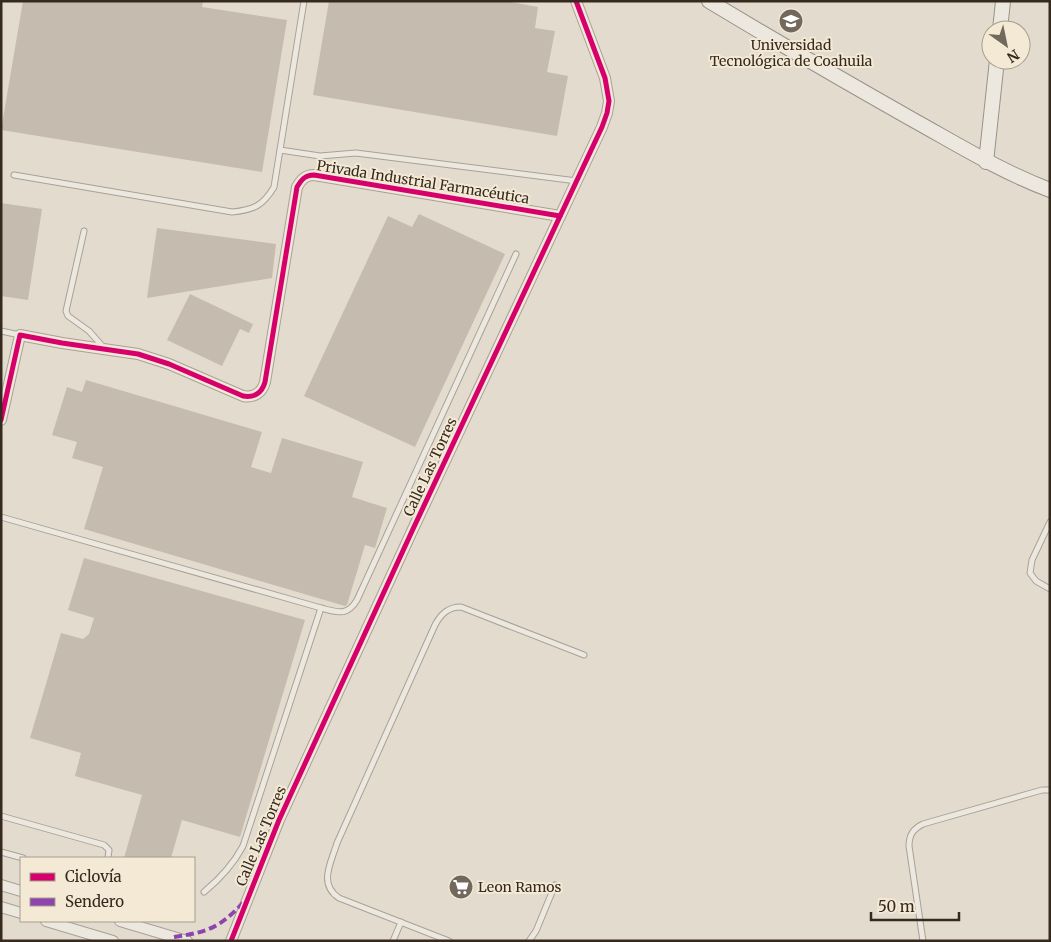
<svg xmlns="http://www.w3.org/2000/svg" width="1051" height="942" viewBox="0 0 1051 942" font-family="Merriweather,serif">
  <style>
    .building { fill: #c6bbaf }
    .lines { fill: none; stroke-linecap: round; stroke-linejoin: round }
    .lane-casing { stroke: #a8a197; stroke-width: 7 }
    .street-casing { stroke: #a8a197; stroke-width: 12 }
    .secondary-casing { stroke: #989187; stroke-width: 16 }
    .lane { stroke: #ece7df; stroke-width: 5 }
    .street { stroke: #ece7df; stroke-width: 10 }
    .secondary { stroke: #ece7df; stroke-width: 14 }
    .quiet { stroke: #8e44ad; stroke-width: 4; stroke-dasharray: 8 4; stroke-linecap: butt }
    .cycleway-casing { stroke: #f3e9d5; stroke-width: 8 }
    .cycleway { stroke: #d6006c; stroke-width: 5 }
    .labels { text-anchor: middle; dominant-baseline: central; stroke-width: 4; stroke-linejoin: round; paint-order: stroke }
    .poi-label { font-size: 14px; fill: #362a1f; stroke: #f3e9d5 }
    .street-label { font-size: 14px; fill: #362a1f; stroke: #f3e9d5 }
  </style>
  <rect width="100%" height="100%" fill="#e3dcce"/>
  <g class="building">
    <path d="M23,1H203L202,7L287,20L262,172L1,130Z"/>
    <path d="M329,1H505L538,7L535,28L555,31L547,72L568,76L557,136L313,95Z"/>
    <path d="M1,203L42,209L28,300L1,296Z"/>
    <path d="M419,214L505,254L415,447L304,396L388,216L412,227Z"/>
    <path d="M157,228L276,244L272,278L147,298Z"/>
    <path d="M190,294L253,324L249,333L240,329L222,366L167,340Z"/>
    <path d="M86,380L262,432L251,467L271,473L282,438L363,462L352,497L387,508L375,548L365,545L347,605L345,606L84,529L103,467L72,458L77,442L52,435L67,387L82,392Z"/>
    <path d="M84,558L305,620L240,837L182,820L171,858H124L142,795L75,776L81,753L30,738L61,633L83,639L89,634L94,618L68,610Z"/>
  </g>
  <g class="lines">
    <defs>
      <g id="lane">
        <path d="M280,150L320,156L356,153L577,181"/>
        <path d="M14,175L232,212C253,210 263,206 274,187L304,1"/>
        <path d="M84,231L66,311L68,316L89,331L104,348"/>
        <path d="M1,331L20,335"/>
        <path d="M1,517L321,608C337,612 347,617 357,600L516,254"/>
        <path d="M1050,522L1032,560L1030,573L1036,581L1050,589"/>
        <path d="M1,816L104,845L109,850L108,858"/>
        <path d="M1,852L23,858"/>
        <path d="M204,892C221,878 233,865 243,846L321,608"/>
        <path d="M393,941L401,922"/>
        <path d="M449,941L339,898C318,884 331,863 337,843L435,625C441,614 448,607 461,607L584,655"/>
        <path d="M529,941L536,931L555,885"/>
        <path d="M923,941L909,846C909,835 913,829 923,824L1042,790H1050"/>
      </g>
      <g id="street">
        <path d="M1,420L20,335L62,343L138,354L169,364L243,396C254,398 262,393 265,382L297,187C301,180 305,175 314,175L560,216"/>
        <path d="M1,885L21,891"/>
        <path d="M1,907L21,913"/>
        <path d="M46,921L113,941"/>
        <path d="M120,921L187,941"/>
        <path d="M231,941L279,820L413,529L602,127L607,113L609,101L605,78L576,1"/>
      </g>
      <g id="secondary">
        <path d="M709,1C777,42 846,82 915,121C960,146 1002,172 1050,190"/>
        <path d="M1000,30L1003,1"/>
        <path d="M986,162L997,60"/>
      </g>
    </defs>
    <use href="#lane" class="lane-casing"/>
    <use href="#street" class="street-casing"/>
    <use href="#secondary" class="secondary-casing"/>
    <use href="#lane" class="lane"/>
    <use href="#street" class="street"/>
    <use href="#secondary" class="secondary"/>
    <path class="quiet" d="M174,937C208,932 219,928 243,903"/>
    <defs>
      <g id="cycleway">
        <path d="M1,420L20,335L62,343L138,354L169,364L243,396C254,398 262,393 265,382L297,187C301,180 305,175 314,175L560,216"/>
        <path d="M231,941L279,820L413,529L602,127L607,113L609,101L605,78L576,1"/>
      </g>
    </defs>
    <use href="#cycleway" class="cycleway-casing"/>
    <use href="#cycleway" class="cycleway"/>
  </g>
  <defs>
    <symbol id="university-disc" viewBox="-11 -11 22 22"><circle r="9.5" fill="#73685c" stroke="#f3e9d5"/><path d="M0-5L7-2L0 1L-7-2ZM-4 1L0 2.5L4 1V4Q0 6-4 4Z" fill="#fff"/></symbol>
    <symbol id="supermarket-disc" viewBox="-11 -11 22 22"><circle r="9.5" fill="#73685c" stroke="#f3e9d5"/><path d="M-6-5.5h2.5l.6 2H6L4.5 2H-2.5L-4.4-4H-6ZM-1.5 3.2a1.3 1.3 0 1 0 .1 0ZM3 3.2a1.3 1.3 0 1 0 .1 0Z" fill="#fff"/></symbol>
  </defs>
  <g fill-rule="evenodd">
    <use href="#university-disc" x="777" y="7" width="28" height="28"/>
    <use href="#supermarket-disc" x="447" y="873" width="28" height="28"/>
  </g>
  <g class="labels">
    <g class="poi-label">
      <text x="791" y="45">Universidad<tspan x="791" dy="16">Tecnológica de Coahuila</tspan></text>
      <text x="478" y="887" text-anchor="start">Leon Ramos</text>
    </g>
    <g class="street-label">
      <text transform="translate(423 182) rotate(9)">Privada Industrial Farmacéutica</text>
      <text transform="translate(430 467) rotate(-65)">Calle Las Torres</text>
      <text transform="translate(261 836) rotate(-67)">Calle Las Torres</text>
    </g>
  </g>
  <rect width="1051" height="942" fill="none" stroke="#362a1f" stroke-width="5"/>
  <rect x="20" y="857" width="175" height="65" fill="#f3e9d5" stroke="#a79d8c"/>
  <rect x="30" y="873" width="25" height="8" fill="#d6006c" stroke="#a79d8c"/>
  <text x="65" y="882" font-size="15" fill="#362a1f">Ciclovía</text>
  <rect x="30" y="898" width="25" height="8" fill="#8e44ad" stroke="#a79d8c"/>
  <text x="65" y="907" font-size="15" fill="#362a1f">Sendero</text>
  <g transform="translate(1006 45) rotate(147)"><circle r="24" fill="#f3e9d5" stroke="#a79d8c"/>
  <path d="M0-4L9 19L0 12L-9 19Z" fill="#73685c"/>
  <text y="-8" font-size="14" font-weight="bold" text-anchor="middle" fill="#362a1f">N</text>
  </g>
  <path d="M871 912v8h88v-8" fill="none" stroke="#362a1f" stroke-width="2.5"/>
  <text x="878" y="912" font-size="15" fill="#362a1f" stroke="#f3e9d5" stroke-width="4" paint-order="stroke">50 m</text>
</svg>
